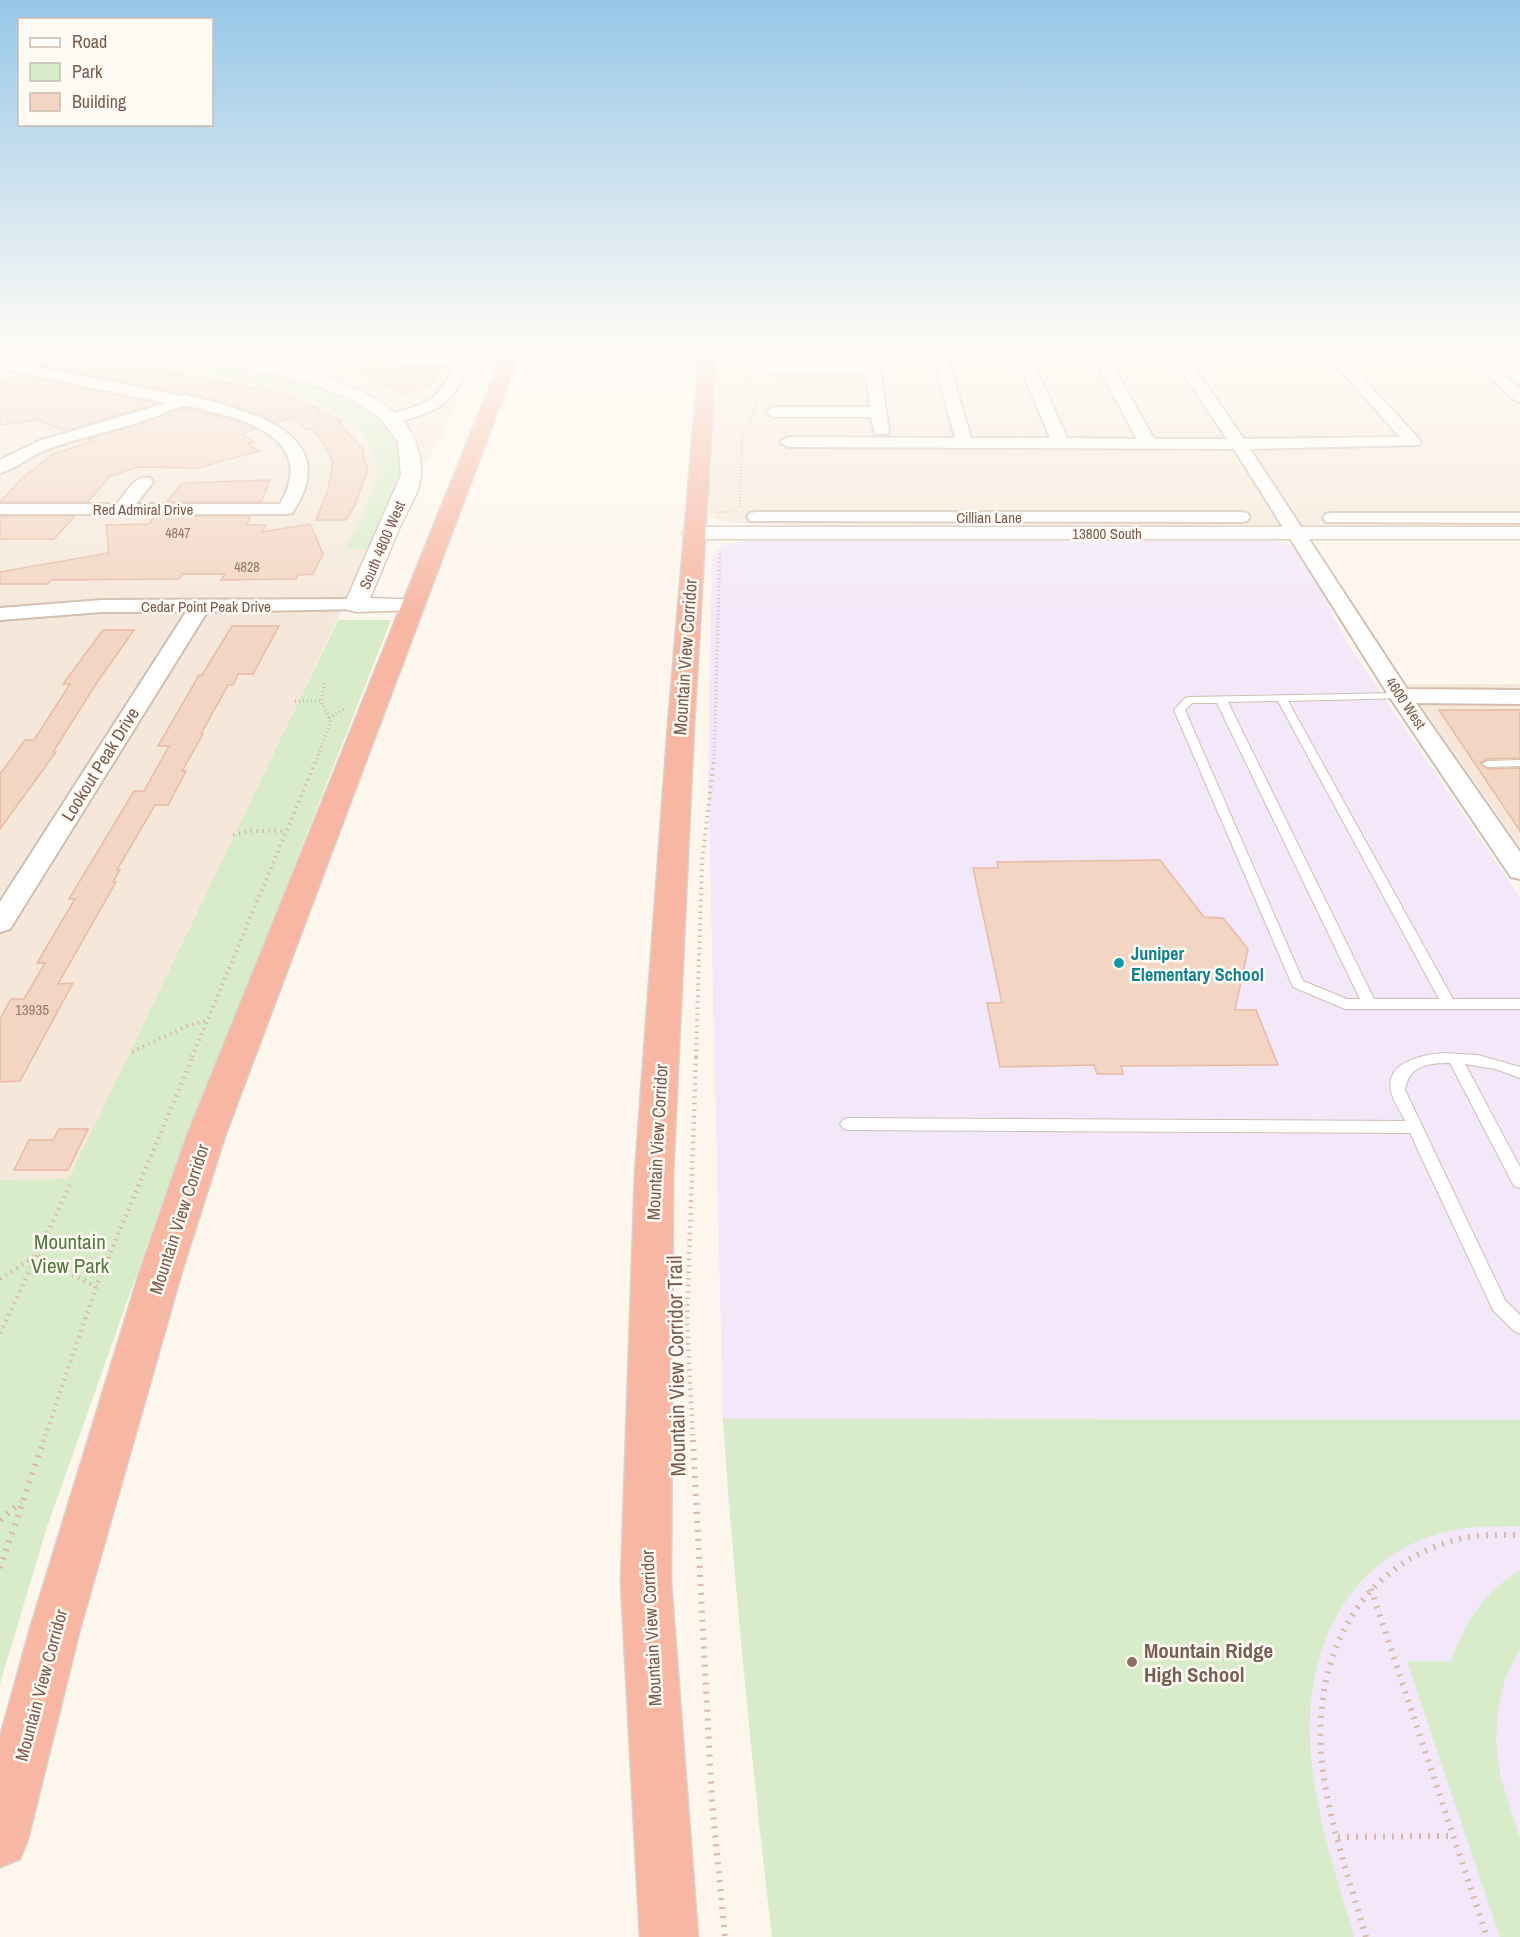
<svg xmlns="http://www.w3.org/2000/svg" width="1520" height="1937" viewBox="0 0 1520 1937" font-family="'Archivo Narrow',sans-serif">
  <style>
    .residential { fill: #f5e8da }
    .education { fill: #f3e8fa }
    .green { fill: #d8ecc9 }
    .building { fill: #f3d5c3; stroke: #e6bba3; stroke-width: 1.5 }
    .lines { fill: none; stroke-linecap: round; stroke-linejoin: round }
    .lane-casing { stroke: #d1beb0; stroke-width: 2 }
    .street-casing { stroke: #d1beb0; stroke-width: 4 }
    .secondary-casing { stroke: #d6c0b0; stroke-width: 3 }
    .highway-casing { stroke: #dad1cd; stroke-width: 3 }
    .path-far4 { stroke: #d9b8a5; stroke-width: 2; stroke-dasharray: 1 2; stroke-linecap: butt }
    .path-far3 { stroke: #d9b8a5; stroke-width: 3; stroke-dasharray: 1 3; stroke-linecap: butt }
    .path-far2 { stroke: #d9b8a5; stroke-width: 4; stroke-dasharray: 1.5 4.5; stroke-linecap: butt }
    .path-far1 { stroke: #d9b8a5; stroke-width: 4.5; stroke-dasharray: 1.5 5; stroke-linecap: butt }
    .path { stroke: #d9b8a5; stroke-width: 6; stroke-dasharray: 2 7; stroke-linecap: butt }
    .lane { fill: #fff; fill-rule: evenodd }
    .street { fill: #fff; fill-rule: evenodd }
    .secondary { fill: #fff; fill-rule: evenodd }
    .highway { fill: #f7b7a3; fill-rule: evenodd }
    .culture-dot { fill: #0f9aa8; stroke: #fffaf3; stroke-width: 2 }
    .education-dot { fill: #8d6e63; stroke: #fffaf3; stroke-width: 2 }
    .labels { text-anchor: middle; dominant-baseline: central; stroke-width: 5; stroke-linejoin: round; paint-order: stroke }
    .far-number-label { font-size: 14px; fill: #987a6a }
    .far-street-label { font-size: 15px; fill: #7a5c4d; stroke: #fffaf3 }
    .number-label { font-size: 15px; fill: #987a6a }
    .street-label { font-size: 18px; fill: #7a5c4d; stroke: #fffaf3 }
    .culture-label { font-size: 18px; font-weight: bold; fill: #0d838f; stroke: #fffaf3; text-anchor: start }
    .near-park-label { font-size: 21px; fill: #537a41; stroke: #fffaf3 }
    .near-street-label { font-size: 21px; fill: #7a5c4d; stroke: #fffaf3 }
    .near-education-label { font-size: 21px; font-weight: bold; fill: #785e54; stroke: #fffaf3; text-anchor: start }
  </style>
  <rect width="100%" height="100%" fill="#fdf6ec"/>
  <g class="residential">
    <path d="M0,349H68L107,356L123,349H476L457,393L454,410L443,434L370,548L0,1347Z"/>
    <path d="M720,349H1479L1520,384V526H808L727,522L712,517L707,509L711,418Z"/>
    <path d="M1406,684H1520V847Z"/>
  </g>
  <path class="education" d="M748,540H1264L1284,542L1295,548L1311,572L1349,646L1520,897V1937H772L758,1815L729,1509L723,1419L708,777L712,556L721,546Z"/>
  <g class="green">
    <path d="M57,349H121L224,367L318,388L358,406L381,423L394,439L402,470L398,490L371,549H345C357,524 384,484 375,456C354,388 214,376 153,364C137,361 90,349 77,350C60,352 43,371 26,365L28,361Z"/>
    <path d="M338,620H391L167,1189L47,1527L0,1684V1180L69,1179Z"/>
    <path d="M723,1419L1520,1420V1526C1502,1527 1483,1526 1465,1528C1342,1547 1297,1661 1313,1773C1320,1829 1339,1883 1354,1937H772C752,1765 735,1592 723,1419Z"/>
    <path d="M1520,1570V1648L1505,1679L1498,1708L1496,1740L1500,1775L1520,1839V1937H1500L1407,1661H1451C1467,1619 1482,1595 1520,1570Z"/>
  </g>
  <g class="building">
    <path d="M425,349H449L445,356L421,355Z"/>
    <path d="M70,354L258,389L260,386L320,409L316,410L342,421L339,422L364,451L363,459L368,469L354,507L346,520H316L328,490L333,462L325,445L312,429L308,430L291,418L275,423L235,406L187,393L41,366Z"/>
    <path d="M340,356L415,368H440L431,385L403,393L339,360Z"/>
    <path d="M20,375L157,403L66,431L38,420L0,425V383Z"/>
    <path d="M185,408L229,419L256,429L242,434L254,442L247,443L259,451L198,468L137,467L109,477L88,502H0L22,478L53,454L94,441L88,439Z"/>
    <path d="M270,480L261,502H167L182,483Z"/>
    <path d="M0,516H75L54,539H0Z"/>
    <path d="M155,516H251L246,525H266L262,532L310,524L323,554L313,574L298,575L296,579L221,580L225,574H182L179,579L51,580L48,584H0V572L109,553L106,525L149,524Z"/>
    <path d="M232,626H279L253,674H238L233,685H228L201,734H203L182,771H186L168,805H155L117,870H120L113,882H116L58,984L73,983L20,1081L0,1082V1019L11,999H24L45,963H37L75,899H69L134,791H144L169,746H158L199,675H202Z"/>
    <path d="M103,630H134L96,684L53,752H56L0,829V774L25,740H34L70,684H63Z"/>
    <path d="M1439,710H1520V758L1488,759L1480,763L1488,769L1520,768V831Z"/>
    <path d="M1160,860L1204,917L1223,918L1248,949L1235,1010H1256L1278,1065L1121,1066L1123,1074H1097L1094,1065L1000,1067L987,1003H1002L973,868H998L997,862Z"/>
    <path d="M59,1129H88L68,1170H14L29,1140H53Z"/>
  </g>
  <g class="lines">
    <defs>
      <g id="lane">
        <path d="M1400,693L1404,694V698L1288,701L1453,999H1520V1009H1345L1293,987L1174,710L1185,698L1189,697ZM1278,701L1439,999H1374L1228,702ZM1192,703H1217L1360,999H1347L1303,981L1185,710Z"/>
        <path d="M1520,760V766L1488,767L1482,764L1488,761Z"/>
        <path d="M1442,1053L1478,1055L1520,1067V1078L1495,1069L1465,1064L1520,1167V1188L1514,1186L1450,1063C1428,1063 1409,1065 1405,1090L1505,1300L1520,1315V1334L1514,1331L1493,1310L1410,1133L848,1130L843,1128L840,1124L843,1120L848,1118L1405,1121C1401,1112 1393,1101 1391,1091C1385,1062 1422,1055 1442,1053Z"/>
      </g>
      <g id="street">
        <path d="M289,349H307L268,370L263,371L256,367Z"/>
        <path d="M330,349H362L412,357L457,358L461,349H475C454,401 449,409 393,423L385,418L387,415C425,404 437,404 454,366L412,365L337,353Z"/>
        <path d="M863,349H877L889,431L887,434H875L871,417H774L766,412L774,407H870L866,375H772L765,371L772,367H865Z"/>
        <path d="M931,349H945L971,438H1050L1013,349H1027L1067,438L1137,439L1089,349H1103L1154,439H1227L1167,349H1181L1244,439L1400,437L1322,349H1336L1419,439L1421,442L1419,445L1250,449L1407,689L1520,690V704L1416,703L1520,852V879L1511,877L1389,696L1234,449L788,447L780,442L788,437L955,438Z"/>
        <path d="M1458,349H1473L1520,389V402L1515,400Z"/>
        <path d="M0,360L182,396L186,395C242,409 348,432 292,513L286,514H0V504H117C126,493 135,474 150,478L153,482L136,504H280C314,447 260,422 212,412C204,410 193,406 185,406C173,407 158,417 146,420C111,432 74,438 41,452C27,458 14,470 0,473V460L39,441L166,403L0,368Z"/>
        <path d="M756,512H1241L1247,513L1250,517L1247,521L1241,522L750,521L747,517L750,513Z"/>
        <path d="M1332,513H1520V523L1326,522L1323,518L1326,514Z"/>
        <path d="M356,599L363,601L366,605L363,609L207,612L10,929L0,932V902L186,612H102L0,620V608L102,600Z"/>
      </g>
      <g id="secondary">
        <path d="M30,349H52L50,352L0,371V360Z"/>
        <path d="M148,349C211,344 343,370 393,411C412,426 422,451 421,475C420,491 409,508 402,522C391,547 381,573 370,598L420,600L424,605L420,610L356,612L348,610L344,605L401,475L398,442L381,419L349,398L308,383L269,373L156,354Z"/>
        <path d="M1496,349H1514L1520,354V367L1514,366Z"/>
        <path d="M694,527H1520V539H694L686,538L683,533L686,528Z"/>
      </g>
      <g id="highway">
        <path d="M505,349H521L225,1136L182,1271L80,1629L28,1839L20,1859L0,1867V1737L30,1629L140,1271L187,1136Z"/>
        <path d="M700,349H716L694,725L673,1175L671,1582L698,1937H640L621,1582L635,1175L668,725Z"/>
      </g>
    </defs>
    <use href="#lane" class="lane-casing"/>
    <use href="#street" class="street-casing"/>
    <use href="#secondary" class="secondary-casing"/>
    <use href="#highway" class="highway-casing"/>
    <g class="path-far4">
      <path d="M740,507L742,439L754,413L756,402L755,392L747,374L757,349"/>
      <path d="M718,512H737"/>
    </g>
    <g class="path-far3">
      <path d="M295,701H321"/>
      <path d="M329,718L346,708"/>
      <path d="M317,759L331,722L321,701L325,681"/>
      <path d="M714,759L720,551"/>
    </g>
    <g class="path-far2">
      <path d="M233,835L250,831H286"/>
      <path d="M132,1052L189,1025L205,1021"/>
      <path d="M192,1057L317,758"/>
      <path d="M696,1057L702,862L714,758"/>
    </g>
    <g class="path-far1">
      <path d="M0,1279L37,1255L96,1287"/>
      <path d="M0,1333L70,1185"/>
      <path d="M43,1442L96,1287L193,1056"/>
      <path d="M693,1442L687,1320L696,1056"/>
    </g>
    <g class="path">
      <path d="M693,1440L712,1802L725,1937"/>
      <path d="M0,1520L21,1502"/>
      <path d="M0,1568L44,1440"/>
      <path d="M1371,1589L1487,1937"/>
      <path d="M1338,1837L1453,1836"/>
      <path d="M1366,1937C1349,1878 1325,1812 1321,1751C1315,1659 1356,1571 1448,1542C1471,1534 1496,1535 1520,1535"/>
    </g>
    <use href="#lane" class="lane"/>
    <use href="#street" class="street"/>
    <use href="#secondary" class="secondary"/>
    <use href="#highway" class="highway"/>
  </g>
  <linearGradient id="sky" x2="0" y2="1"><stop stop-color="#97c7e8"/><stop offset="0.56" stop-color="#fefbf6"/><stop offset="1" stop-color="#fefbf6" stop-opacity="0"/></linearGradient>
  <rect width="1520" height="620" fill="url(#sky)"/>
  <circle class="culture-dot" cx="1119" cy="963" r="6"/>
  <circle class="education-dot" cx="1132" cy="1662" r="6"/>
  <g class="labels">
    <g class="far-number-label">
      <text x="178" y="533">4847</text>
      <text x="247" y="567">4828</text>
    </g>
    <g class="far-street-label">
      <text x="143" y="509">Red Admiral Drive</text>
      <text x="989" y="517">Cillian Lane</text>
      <text x="1107" y="533">13800 South</text>
      <text transform="translate(382 545) rotate(-67)">South 4800 West</text>
      <text x="206" y="606">Cedar Point Peak Drive</text>
      <text transform="translate(1406 703) rotate(56)">4600 West</text>
    </g>
    <g class="number-label">
      <text x="32" y="1009">13935</text>
    </g>
    <g class="street-label">
      <text transform="translate(685 657) rotate(-86)">Mountain View Corridor</text>
      <text transform="translate(100 764) rotate(-58)">Lookout Peak Drive</text>
      <text transform="translate(657 1142) rotate(-87)">Mountain View Corridor</text>
      <text transform="translate(179 1219) rotate(-72)">Mountain View Corridor</text>
      <text transform="translate(651 1628) rotate(-93)">Mountain View Corridor</text>
      <text transform="translate(41 1685) rotate(-75)">Mountain View Corridor</text>
    </g>
    <g class="culture-label">
      <text x="1131" y="953">Juniper<tspan x="1131" dy="21">Elementary School</tspan></text>
    </g>
    <g class="near-park-label">
      <text x="70" y="1241">Mountain<tspan x="70" dy="24">View Park</tspan></text>
    </g>
    <g class="near-street-label">
      <text transform="translate(676 1366) rotate(-91)">Mountain View Corridor Trail</text>
    </g>
    <g class="near-education-label">
      <text x="1144" y="1650">Mountain Ridge<tspan x="1144" dy="24">High School</tspan></text>
    </g>
  </g>
  <rect x="18" y="18" width="195" height="108" fill="#fffaf3" stroke="#cabbb1" stroke-width="1.5"/>
  <rect x="30" y="38" width="30" height="9" fill="#ffffff" stroke="#cabbb1" stroke-width="1.5"/>
  <text x="72" y="48" font-size="18" fill="#7a5c4d">Road</text>
  <rect x="30" y="63" width="30" height="18" fill="#d8ecc9" stroke="#cabbb1" stroke-width="1.5"/>
  <text x="72" y="78" font-size="18" fill="#7a5c4d">Park</text>
  <rect x="30" y="93" width="30" height="18" fill="#f3d5c3" stroke="#cabbb1" stroke-width="1.5"/>
  <text x="72" y="108" font-size="18" fill="#7a5c4d">Building</text>
</svg>
